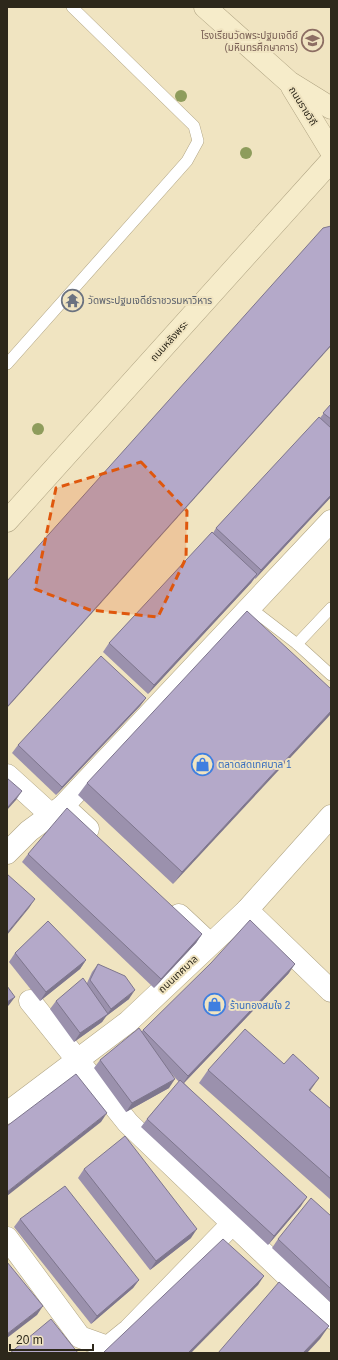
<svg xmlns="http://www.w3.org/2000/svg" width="338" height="1360" viewBox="0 0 338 1360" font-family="Helvetica,'Noto Sans Thai',sans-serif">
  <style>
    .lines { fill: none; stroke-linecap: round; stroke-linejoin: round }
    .lane-casing { stroke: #b0a483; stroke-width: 12 }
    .street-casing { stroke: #b0a483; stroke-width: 23 }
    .secondary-casing { stroke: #b0a483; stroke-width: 23 }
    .lane { stroke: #fff; stroke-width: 11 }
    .street { stroke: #fff; stroke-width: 22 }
    .secondary { stroke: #f6ecca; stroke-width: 22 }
    .tree { fill: #8e9c5c }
    .wall { fill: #9b91ad }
    .shaded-wall { fill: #7e768d }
    .building { fill: #b4a9c9; stroke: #7e768d }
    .marked { fill: #df570d; fill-opacity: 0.2; stroke: #df570d; stroke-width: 3; stroke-dasharray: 8 5; stroke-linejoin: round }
    .labels { text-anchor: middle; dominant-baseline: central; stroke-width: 4; stroke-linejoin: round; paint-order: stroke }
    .education-label { font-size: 10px; fill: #785e54; stroke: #f0e4c1; text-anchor: end }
    .street-label { font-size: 10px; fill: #2d281b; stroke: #f0e4c1 }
    .worship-label { font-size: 10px; fill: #5b616d; stroke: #f0e4c1; text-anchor: start }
    .shop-label { font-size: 10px; fill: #366cbe; stroke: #f0e4c1; text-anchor: start }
  </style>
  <rect width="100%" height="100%" fill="#f0e4c1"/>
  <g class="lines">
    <defs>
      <g id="lane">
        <path d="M7,364L187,161L198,141L194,126L72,7"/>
        <path d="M249,607L297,644L331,675"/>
        <path d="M297,644L331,608"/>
      </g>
      <g id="street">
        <path d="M7,775L50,814"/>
        <path d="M88,829L63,806L331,521"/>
        <path d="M7,853L29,831L63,806"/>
        <path d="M247,910L331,991"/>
        <path d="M179,915L210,944"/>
        <path d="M30,1001L128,1123L331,1318"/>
        <path d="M7,1113L128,1022L247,910L331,816"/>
        <path d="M7,1238L80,1337L108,1347L129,1330L232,1224"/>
      </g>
      <g id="secondary">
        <path d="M205,7L289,82L331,108"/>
        <path d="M292,87L331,151"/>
        <path d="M7,521L331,161"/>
      </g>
    </defs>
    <use href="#lane" class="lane-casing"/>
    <use href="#street" class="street-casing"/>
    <use href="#secondary" class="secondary-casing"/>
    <use href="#lane" class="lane"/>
    <use href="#street" class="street"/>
    <use href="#secondary" class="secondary"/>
  </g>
  <g class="tree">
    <circle cx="181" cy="96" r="6"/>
    <circle cx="246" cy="153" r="6"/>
    <circle cx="38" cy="429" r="6"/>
  </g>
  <g class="wall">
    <path d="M331,404V497L255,579V578L251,583L148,694L103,652L109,643L213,533L216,528L320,418Z"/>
    <path d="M331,689L173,884L78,795L87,783Z"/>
    <path d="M146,698L140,706L56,795L12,753L18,745Z"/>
    <path d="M28,854L202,934L196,943L154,988L22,862Z"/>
    <path d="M15,953L86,960L80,969L40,1001L9,962Z"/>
    <path d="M98,964L129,999L105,1017L102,1022L74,1042L50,1009L56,1001L87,983L92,972Z"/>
    <path d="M289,973L184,1083L301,1206L268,1245L141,1127L147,1119L179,1082L170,1072L169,1088L126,1112L94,1068L100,1060L141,1032L143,1030Z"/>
    <path d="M208,1070L310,1091L331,1109V1200L199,1083Z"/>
    <path d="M84,1169L191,1238L150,1270L78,1178Z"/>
    <path d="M331,1216V1303L272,1248L278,1239Z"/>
    <path d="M20,1219L139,1280L133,1288L91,1324L14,1227Z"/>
  </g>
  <g class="shaded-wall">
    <path d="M331,345V346L7,708V707Z"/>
    <path d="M331,495V497L255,579L261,570Z"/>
    <path d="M257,574L251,583L148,694L154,685Z"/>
    <path d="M146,698L140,706L56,795L62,787Z"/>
    <path d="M331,711V714L173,884L182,872Z"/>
    <path d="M22,791L16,800L7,810V808Z"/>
    <path d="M35,899L29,908L7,935V933Z"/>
    <path d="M202,934L196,943L154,988L161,979Z"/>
    <path d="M86,960L80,969L40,1001L46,992Z"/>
    <path d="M295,964L289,973L182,1085L188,1076Z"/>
    <path d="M135,990L129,999L105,1017L111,1009Z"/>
    <path d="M15,997L9,1005L7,1007V1002Z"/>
    <path d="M108,1014L102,1022L74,1042L80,1033Z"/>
    <path d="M319,1078L310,1091L309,1090Z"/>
    <path d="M175,1079L169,1088L126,1112L132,1103Z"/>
    <path d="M107,1113L101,1122L7,1196V1192Z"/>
    <path d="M307,1197L301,1206L268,1245L274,1236Z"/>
    <path d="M197,1229L191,1238L150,1270L156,1261Z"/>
    <path d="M264,1276L258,1285L191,1353H188Z"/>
    <path d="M139,1280L133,1288L91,1324L97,1316Z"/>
    <path d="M43,1306L37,1315L7,1338V1334Z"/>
    <path d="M329,1326L320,1339L307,1353H303Z"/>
  </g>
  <g class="building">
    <path d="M331,226V345L7,707V581L323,228Z"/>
    <path d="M331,404V419L323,413Z"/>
    <path d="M319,417L331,428V495L261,570L216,528Z"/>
    <path d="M212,532L257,574L154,685L109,643Z"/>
    <path d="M247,611L331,689V711L182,872L87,783Z"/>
    <path d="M101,656L146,698L62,787L18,745Z"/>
    <path d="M7,778L22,791L7,808Z"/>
    <path d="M67,808L202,934L161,979L28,854Z"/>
    <path d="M7,874L35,899L7,933Z"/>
    <path d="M250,920L295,964L188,1076L143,1030L211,963Z"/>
    <path d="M48,921L86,960L46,992L15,953Z"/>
    <path d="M98,964L125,976L135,990L111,1009L90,980Z"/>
    <path d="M83,978L108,1014L80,1033L56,1001Z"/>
    <path d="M7,986L15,997L7,1002Z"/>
    <path d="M139,1028L175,1079L132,1103L100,1060Z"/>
    <path d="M245,1029L284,1064L293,1054L319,1078L309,1090L331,1109V1179L208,1070Z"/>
    <path d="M76,1074L107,1113L7,1192V1126Z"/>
    <path d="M180,1080L307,1197L274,1236L147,1119Z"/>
    <path d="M125,1136L197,1229L156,1261L84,1169Z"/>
    <path d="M65,1186L139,1280L97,1316L20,1219Z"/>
    <path d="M311,1198L331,1216V1289L278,1239Z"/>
    <path d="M223,1239L264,1276L188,1353H105L104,1352Z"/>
    <path d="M7,1262L43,1306L7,1334Z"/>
    <path d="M279,1282L329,1326L303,1353H218Z"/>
    <path d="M51,1319L78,1353H10Z"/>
  </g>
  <path class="marked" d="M141,462L187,511L186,558L158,617L90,610L35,589L56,488Z"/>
  <defs>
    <symbol id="school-ring" viewBox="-11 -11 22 22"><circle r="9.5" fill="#f0e4c1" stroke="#8d6e63" stroke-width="1.5"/><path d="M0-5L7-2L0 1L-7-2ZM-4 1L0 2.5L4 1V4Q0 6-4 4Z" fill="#8d6e63"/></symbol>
    <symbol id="temple-ring" viewBox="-11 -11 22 22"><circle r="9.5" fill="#f0e4c1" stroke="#6b7280" stroke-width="1.5"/><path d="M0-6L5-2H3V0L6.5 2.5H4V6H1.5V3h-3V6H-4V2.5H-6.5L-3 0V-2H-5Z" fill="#6b7280"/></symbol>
    <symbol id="shop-ring" viewBox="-11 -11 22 22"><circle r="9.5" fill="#f0e4c1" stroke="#3f7fe0" stroke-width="1.5"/><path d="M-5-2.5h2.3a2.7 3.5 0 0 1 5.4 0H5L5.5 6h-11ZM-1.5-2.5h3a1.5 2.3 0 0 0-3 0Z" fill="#3f7fe0"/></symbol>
  </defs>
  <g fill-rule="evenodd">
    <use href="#school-ring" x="300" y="28" width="25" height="25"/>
    <use href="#temple-ring" x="60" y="288" width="25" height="25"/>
    <use href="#shop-ring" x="190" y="752" width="25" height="25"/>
    <use href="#shop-ring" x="202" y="992" width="25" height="25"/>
  </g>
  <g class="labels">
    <g class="education-label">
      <text x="298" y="35">โรงเรียนวัดพระปฐมเจดีย์<tspan x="298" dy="12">(มหินทรศึกษาคาร)</tspan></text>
    </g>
    <g class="street-label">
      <text transform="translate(303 106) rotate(58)">ถนนราชวิถี</text>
      <text transform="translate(169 341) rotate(-48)">ถนนหลังพระ</text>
      <text transform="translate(178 974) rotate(-43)">ถนนเทศบาล</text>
    </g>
    <g class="worship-label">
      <text x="88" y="300">วัดพระปฐมเจดีย์ราชวรมหาวิหาร</text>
    </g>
    <g class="shop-label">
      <text x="218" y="764">ตลาดสดเทศบาล 1</text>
      <text x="230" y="1005">ร้านทองสมใจ 2</text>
    </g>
  </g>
  <rect width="338" height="1360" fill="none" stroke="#2d281b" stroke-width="16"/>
  <path d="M10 1344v6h83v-6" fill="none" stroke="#2d281b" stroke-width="2"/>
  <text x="16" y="1344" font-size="12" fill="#2d281b" stroke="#f0e4c1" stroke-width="3" paint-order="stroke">20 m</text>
</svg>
